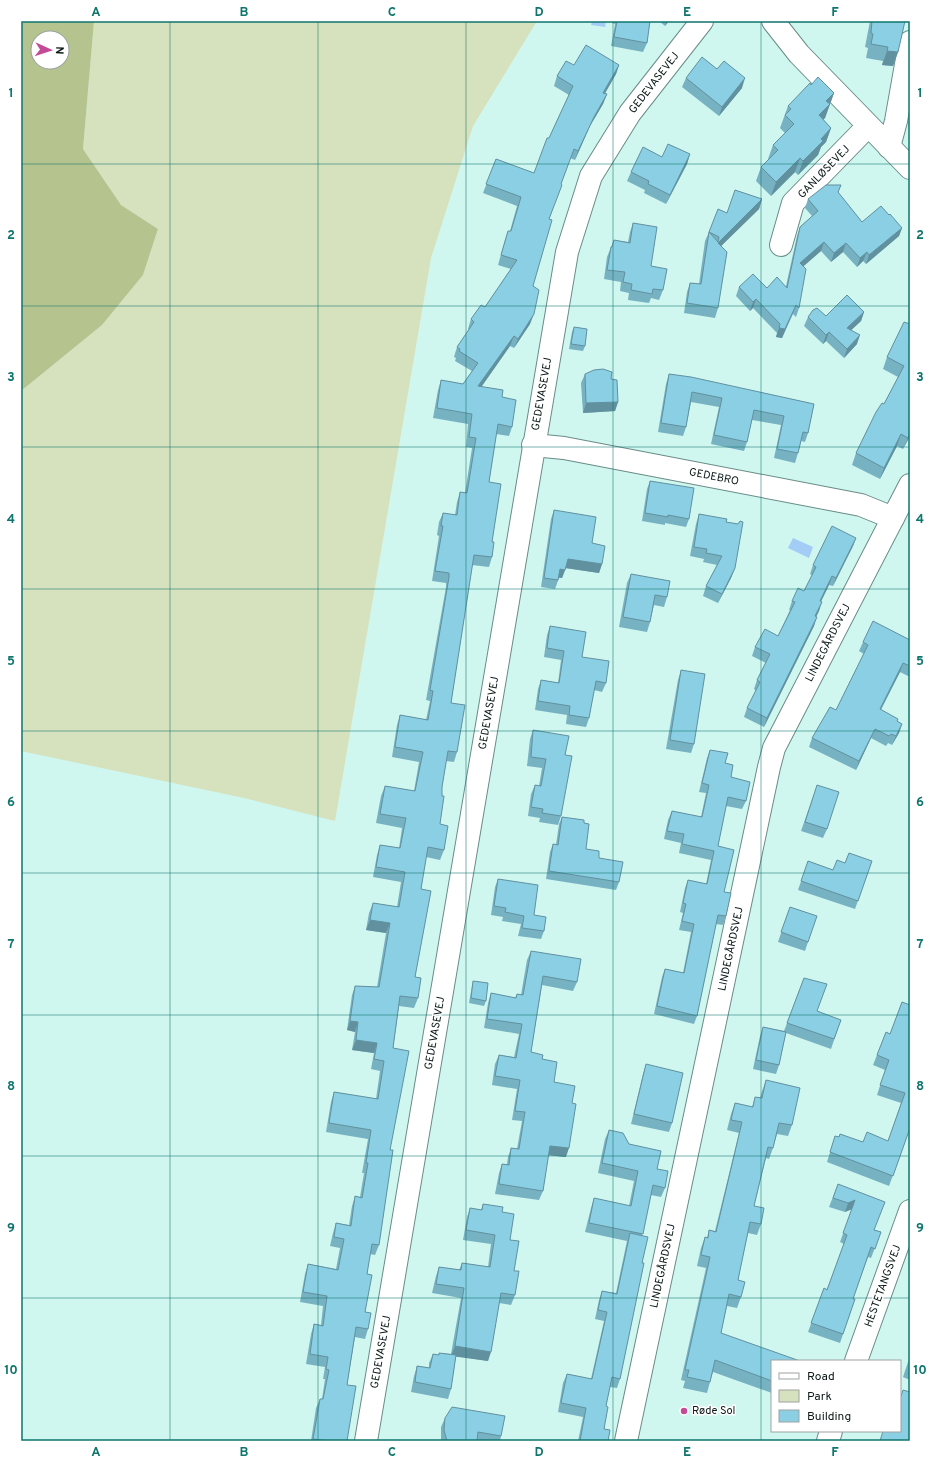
<svg xmlns="http://www.w3.org/2000/svg" width="931" height="1462" viewBox="0 0 931 1462" font-family="Overpass,sans-serif">
  <style>
    .green { fill: #d6e1bd }
    .forest { fill: #b5c48e; fill-rule: evenodd }
    .water { fill: #a3ccf7 }
    .lines { fill: none; stroke-linecap: round; stroke-linejoin: round }
    .minor-casing { stroke: #698c87; stroke-width: 24 }
    .minor { stroke: #fff; stroke-width: 22 }
    .wall { fill: #77b2c3 }
    .shaded-wall { fill: #61919f }
    .building { fill: #8acfe3; stroke: #61919f }
    .grid { fill: none; stroke: #0f766e; stroke-width: 1; stroke-opacity: 0.55 }
    .poi-dot { fill: #c64997; stroke: #fff; stroke-width: 1.5 }
    .labels { text-anchor: middle; dominant-baseline: central; stroke-width: 3; stroke-linejoin: round; paint-order: stroke }
    .street-label { font-size: 11px; fill: #0a1816; stroke: #fff }
    .poi-label { font-size: 11px; fill: #0a1816; stroke: #fff; text-anchor: start }
    .neatline { fill: none; stroke: #0f766e; stroke-width: 1.5 }
    .grid-label { font-size: 13px; text-anchor: middle; font-weight: bold; fill: #0f766e }
  </style>
  <rect width="100%" height="100%" fill="#d0f6f0"/>
  <path class="green" d="M94,21H537L473,126L431,258L335,821L244,798L21,751V391L102,325L143,275L158,229L121,205L83,149Z"/>
  <path class="forest" d="M21,21H94L83,149L121,205L158,229L143,275L102,325L21,391ZM38,38H62V62H38Z"/>
  <g class="water">
    <path d="M592,21H606L605,27L591,25Z"/>
    <path d="M793,538L813,547L809,558L788,548Z"/>
  </g>
  <g class="lines">
    <defs>
      <g id="minor">
        <path d="M773,21L799,54L910,168"/>
        <path d="M889,147L896,121L910,42"/>
        <path d="M781,245L793,203L868,126"/>
        <path d="M533,445L564,448L861,505L893,518"/>
        <path d="M856,1361L910,1211"/>
        <path d="M366,1441L567,252L591,176L630,113L702,21"/>
        <path d="M626,1441L769,767L774,748L910,485"/>
        <path d="M828,1441L831,1431"/>
      </g>
    </defs>
    <use href="#minor" class="minor-casing"/>
    <use href="#minor" class="minor"/>
  </g>
  <g class="wall">
    <path d="M612,21H650L647,43L643,52L611,46L615,24L612,23Z"/>
    <path d="M659,21H669L665,26Z"/>
    <path d="M870,21H905L898,52L893,66L882,65L883,61L866,58L868,48L865,47Z"/>
    <path d="M574,65H619L616,74L605,93L607,94L603,104L590,126L575,160L570,158L561,184L549,219L533,286L530,324L514,348L510,346L481,387L502,397L512,427L509,436L496,434L489,482L492,557L489,567L472,565L451,703L457,752L454,762L446,761L442,787L440,824L444,850L440,860L426,857L421,889L415,977L418,998L414,1008L399,1006L393,1048L390,1150L379,1245L375,1255L370,1254L367,1274L365,1312L368,1329L365,1339L355,1337L347,1385V1441H311L316,1408L320,1399H322L325,1379H323L325,1367L306,1364L311,1334L314,1324L321,1325L323,1306L300,1302L305,1274L308,1264L336,1269L340,1248L330,1246L333,1233L336,1223L349,1225L352,1206L355,1196L360,1197L364,1173H362L368,1139L326,1132L331,1102L334,1092L376,1099L380,1071L371,1069L374,1053L352,1050L355,1032L347,1030L352,995L355,986L377,987L386,933L366,930L369,913L373,903L397,907L401,882L373,877L377,855L380,845L399,848L402,828L376,823L381,796L385,786L414,791L419,762L392,757L397,725L400,715L426,720L430,701L426,700L446,587V583L432,581L439,536L437,535L439,522L443,513L455,515L457,502L460,492L465,493L472,448L466,447L468,424L433,418L438,390L441,380L463,384L472,371L455,361L456,358L454,357L457,347L469,330L468,329L471,319L485,307L511,269L498,265L505,240L508,231H510L517,206L483,193L496,159L534,173L549,138L569,95L554,86L557,76Z"/>
    <path d="M686,78L742,88L719,116L682,87Z"/>
    <path d="M811,85L834,93L825,118L823,120L831,128L826,142L821,147L818,155L798,175L795,172L771,196L756,181L761,167L768,160V159L773,145L785,133L780,128L788,106Z"/>
    <path d="M690,154L687,164L666,204L644,193L645,190L627,181L631,172L662,157Z"/>
    <path d="M841,185L838,193L862,222L889,215L902,228L899,236L866,264L863,261L857,267L843,252L831,262L821,251L803,266L799,308L796,317L793,314L782,338L776,337L777,333L753,308L750,311L736,296L739,287L767,288L786,286L797,236L800,227L812,216L805,208L808,199Z"/>
    <path d="M762,199L759,209L721,246L718,308L715,318L684,313L687,292L690,283L699,284L705,241L709,232L727,213Z"/>
    <path d="M633,223L651,266L663,290L659,300L651,298L649,303L628,300L629,293L620,291L621,282L604,279L607,257L614,240L628,242L630,232Z"/>
    <path d="M864,312L861,321L851,330L857,344L844,358L826,341L823,344L804,326L808,317L826,316Z"/>
    <path d="M910,324V436L903,449L897,446L880,479L852,465L856,453L884,404L898,377L883,369L887,357Z"/>
    <path d="M574,327L585,346L583,351L569,349L572,332Z"/>
    <path d="M585,374L611,379L618,402L615,411L583,413L581,383Z"/>
    <path d="M669,374L814,404L808,433L805,442L801,441L798,453L795,463L774,458L781,425L752,420L747,442L744,451L711,444L719,407L691,402L686,427L683,436L658,432L666,384Z"/>
    <path d="M650,481L689,519L686,527L665,523V525L642,521L647,489Z"/>
    <path d="M554,510L592,543L602,564L599,573L566,568L562,578H559L555,589L541,587L551,519Z"/>
    <path d="M699,514L726,522L738,524L735,568L731,578L718,603L703,596L706,586L717,565L703,562L704,559L690,556L696,524Z"/>
    <path d="M856,538L853,546L833,586L829,585L821,601L819,611L816,617L814,626L764,727L744,717L747,708L756,691L754,689L757,680L766,663L752,656L755,647L778,636L790,610H789L792,601L804,591L812,575L810,574L813,565Z"/>
    <path d="M631,574L667,597L664,607L654,605L650,622L647,632L619,627L627,583Z"/>
    <path d="M550,626L582,657L606,683L602,692L594,690L589,718L586,727L566,724L567,715L535,710L538,689L541,680L558,683L561,660L544,657L547,635Z"/>
    <path d="M910,640V677L900,672L881,710L897,721L902,724L899,733L892,745L888,743L886,746L871,738L856,770L809,747L812,738L836,710L864,654L859,651L863,642Z"/>
    <path d="M681,670L694,744L691,753L666,749L678,680Z"/>
    <path d="M533,730L565,755L561,816L558,825L539,822L540,818L528,816L531,794L535,785L539,786L542,768L527,766L530,739Z"/>
    <path d="M710,750L725,763L731,777L746,801L742,809L726,806L718,846L724,892L726,916L723,925L716,924L697,1016L694,1024L654,1014L662,977L665,969L683,973L691,932L679,930L683,913L680,912L685,888L688,880L706,884L711,860L679,853L681,843L664,839L668,820L672,811L701,817L706,793L699,792L707,758Z"/>
    <path d="M814,794L827,829L823,838L801,831Z"/>
    <path d="M562,817L584,823L586,849L599,858L619,882L616,890L546,879L550,852L553,844L556,845L559,824Z"/>
    <path d="M808,861L833,870L845,863L872,861L855,909L798,890Z"/>
    <path d="M498,879L534,915L544,931L541,939L518,936L521,924L502,921L503,917L491,915L495,887Z"/>
    <path d="M790,907L808,942L805,951L778,942Z"/>
    <path d="M531,951L577,982L573,991L542,985L531,1052L542,1059L554,1082L566,1157L548,1155L543,1191L539,1200L495,1194L499,1173L502,1164H507L508,1157L511,1148L517,1149L522,1121L512,1120L517,1089L492,1085L495,1064L499,1055L514,1057L519,1034L484,1028L488,1003L491,993L515,998L517,994L521,995L527,960Z"/>
    <path d="M804,978L817,1011L841,1020L831,1049L786,1033L779,1065L776,1074L753,1069L760,1036L763,1027L784,1031Z"/>
    <path d="M473,981L486,1001L484,1006L469,1003L472,986Z"/>
    <path d="M902,1002L910,1128L889,1186L827,1162L835,1136L839,1137L863,1142L888,1141L901,1103L877,1095L885,1070L873,1065L886,1032L890,1034Z"/>
    <path d="M646,1064L672,1123L669,1132L631,1124L643,1074Z"/>
    <path d="M766,1080L792,1125L788,1136L777,1134L773,1148L769,1159L766,1158L754,1206L761,1224L757,1235L748,1233L738,1280L741,1297L737,1308L727,1306L721,1333L772,1361V1393L713,1372L710,1382L707,1393L683,1388L685,1381L681,1380L706,1268L697,1266L701,1248L705,1237L707,1238L709,1230L715,1231L739,1133L727,1130L731,1114L735,1103L752,1107L755,1097L760,1098L762,1091Z"/>
    <path d="M609,1130L629,1144L657,1169L665,1188L661,1197L651,1195L642,1235V1263L620,1379L617,1388L610,1387L606,1406L604,1429L608,1441H578L583,1417L558,1412L563,1383L567,1374L591,1379L604,1321L595,1319L599,1300L602,1291L616,1293L627,1241L585,1232L591,1208L594,1198L629,1206L634,1181L598,1173L605,1139Z"/>
    <path d="M838,1184L875,1230L881,1232L871,1258L868,1257L853,1299H855L840,1343L808,1332L824,1288L827,1289L844,1244L840,1242L852,1209L845,1212L829,1207Z"/>
    <path d="M483,1204L502,1212L510,1240L514,1271L515,1295L511,1305L499,1303L488,1361L456,1356L451,1389L448,1399L411,1392L414,1376L417,1366L429,1368V1363L433,1354L439,1355V1353L451,1354L461,1298L432,1293L436,1276L439,1267L459,1270L462,1263L488,1267L491,1244L463,1240L467,1217L470,1208L481,1210Z"/>
    <path d="M910,1356V1380L903,1377Z"/>
    <path d="M445,1418L501,1436L500,1441H441V1427Z"/>
  </g>
  <g class="shaded-wall">
    <path d="M667,21H669L665,26Z"/>
    <path d="M887,51L898,52L893,66L882,65Z"/>
    <path d="M619,65L616,74L600,102L603,93Z"/>
    <path d="M745,78L742,88L719,116L722,107Z"/>
    <path d="M834,93L825,118L814,129L819,115L826,101Z"/>
    <path d="M607,94L603,104L590,126L575,160L578,151L594,117Z"/>
    <path d="M831,128L826,142L821,147L818,155L798,175L803,161L821,139Z"/>
    <path d="M690,154L687,164L666,204L670,195Z"/>
    <path d="M800,158L795,172L771,196L776,182Z"/>
    <path d="M762,199L759,209L715,252L718,243Z"/>
    <path d="M902,228L899,236L866,264L869,255Z"/>
    <path d="M824,242L821,251L797,272L800,263Z"/>
    <path d="M846,243L843,252L831,262L834,253Z"/>
    <path d="M867,252L863,261L857,267L860,258Z"/>
    <path d="M756,299L753,308L750,311L753,302Z"/>
    <path d="M796,305L782,338L776,337L779,328Z"/>
    <path d="M864,312L861,321L844,337L847,328Z"/>
    <path d="M534,314L530,324L514,348L518,339Z"/>
    <path d="M829,332L826,341L823,344L826,335Z"/>
    <path d="M860,335L857,344L844,358L847,349Z"/>
    <path d="M514,336L510,346L475,396L478,386Z"/>
    <path d="M618,402L615,411L583,413L586,403Z"/>
    <path d="M910,433V436L903,449L908,438Z"/>
    <path d="M901,434L897,446L880,479L884,468Z"/>
    <path d="M856,538L853,546L833,586L836,578Z"/>
    <path d="M568,559L602,564L599,573L565,568Z"/>
    <path d="M735,568L731,578L718,603L722,594Z"/>
    <path d="M560,569L565,570L562,578L557,577Z"/>
    <path d="M832,576L829,585L817,610L820,601Z"/>
    <path d="M822,602L819,611L812,625L815,616Z"/>
    <path d="M817,617L814,626L764,727L767,718Z"/>
    <path d="M903,663L900,672L876,718L880,709Z"/>
    <path d="M902,724L899,733L892,745L896,736Z"/>
    <path d="M875,729L871,738L856,770L859,761Z"/>
    <path d="M370,920L390,923L386,933L366,930Z"/>
    <path d="M350,1021L358,1022L355,1032L347,1030Z"/>
    <path d="M356,1040L377,1043L374,1053L352,1050Z"/>
    <path d="M550,1146L569,1148L566,1157L546,1155Z"/>
    <path d="M855,1200L852,1209L845,1212L848,1203Z"/>
    <path d="M455,1346L491,1352L488,1361L451,1356Z"/>
    <path d="M313,1439L330,1441H312Z"/>
  </g>
  <g class="building">
    <path d="M617,21H650L647,43L614,37Z"/>
    <path d="M872,21H905L898,52L887,51L888,47L871,44L873,34L871,33Z"/>
    <path d="M586,45L619,65L603,93L607,94L594,117L578,151L574,149L561,184L562,185L549,219L552,220L533,286L539,290L534,314L518,339L514,336L478,386L503,390L502,397L516,400L512,427L498,424L489,482L501,484L492,542H494L492,557L474,555L451,703L465,705L457,752L448,751L442,787V796H444L440,824L448,826L444,850L428,847L421,889L431,891L415,977L421,978L418,998L400,996L393,1048L409,1051L390,1150H393L379,1245L372,1244L367,1274L372,1275L365,1312L371,1313L368,1329L356,1327L347,1385L356,1386L347,1441H330L313,1439L320,1399H323L329,1370L326,1369L328,1357L310,1354L314,1324L323,1326L327,1296L303,1292L308,1264L338,1270L344,1239L334,1237L336,1223L351,1226L355,1196L362,1198L368,1163H366L371,1130L329,1123L334,1092L378,1099L384,1061L374,1059L377,1043L356,1040L358,1022L350,1021L355,986L379,987L390,923L370,920L373,903L399,907L405,872L376,867L380,845L400,848L406,818L380,814L385,786L415,791L423,752L395,747L400,715L428,720L433,691L430,690L449,577V573L435,571L443,526H441L443,513L457,515L460,492L467,493L476,438L469,437L472,414L437,408L441,380L463,384L478,363L459,351L460,349L457,347L474,322L471,319L481,305L485,307L517,260L501,255L508,231H511L521,197L486,184L496,159L534,173L547,138H549L573,86L557,76L566,61L574,65Z"/>
    <path d="M702,57L717,69L724,61L745,78L722,107L686,78Z"/>
    <path d="M818,77L834,93L826,101L830,104L819,115L831,128L821,139L823,141L803,161L800,158L776,182L761,167L778,150L773,145L794,124L785,115L791,109L788,106L810,83L811,85Z"/>
    <path d="M668,144L690,154L670,195L648,184L649,181L631,172L643,147L662,157Z"/>
    <path d="M826,185H841L838,192L862,222L881,206L889,215L890,214L902,228L869,255L867,252L860,258L846,243L834,253L824,242L800,263L806,269L799,308L796,305L785,329L779,328L780,324L756,299L753,302L739,287L753,274L767,288L777,277L787,288L800,227L818,211L808,199Z"/>
    <path d="M735,190L762,199L718,243L727,252L718,308L687,303L690,283L701,284L709,232L718,242L719,237L709,232L718,209L727,213Z"/>
    <path d="M633,223L657,227L651,266L667,269L663,290L653,289L652,294L631,290L632,284L623,282L625,272L607,270L611,247H612L614,240L630,243Z"/>
    <path d="M847,295L864,312L847,328L860,335L847,349L829,332L826,335L808,317L813,310L817,308L826,316Z"/>
    <path d="M904,322L910,324V433L908,438L901,434L884,468L856,453L876,412L882,403L884,404L904,366L887,357Z"/>
    <path d="M574,327L587,329L585,346L571,344Z"/>
    <path d="M603,369L612,372L611,379L617,380L618,402L586,403L585,374L594,370Z"/>
    <path d="M669,374L691,377L814,404L808,433L803,432L798,453L777,449L784,416L754,410L747,442L714,435L722,398L692,392L686,427L661,423Z"/>
    <path d="M650,481L694,488L689,519L668,515V517L645,513Z"/>
    <path d="M554,510L596,517L592,543L605,546L602,564L568,559L565,570L560,569L558,580L544,578Z"/>
    <path d="M699,514L727,519L726,522L738,524L740,521L743,522L735,568L722,594L706,586L722,556L706,553L707,549L694,547Z"/>
    <path d="M832,526L856,538L836,578L832,576L820,601L822,602L815,616L817,617L767,718L747,708L760,682L757,680L770,654L755,647L765,629L778,636L795,602L792,601L798,588L804,591L816,567L813,565Z"/>
    <path d="M631,574L670,581L667,597L655,595L650,622L623,617Z"/>
    <path d="M873,621L910,640V666L903,663L880,709L898,719L897,721L902,724L896,736L891,734L889,736L875,729L859,761L812,738L830,707L836,710L868,645L863,642Z"/>
    <path d="M550,626L586,632L582,657L609,661L606,683L596,681L589,718L569,715L570,706L538,701L541,680L559,683L564,651L547,648Z"/>
    <path d="M681,670L705,674L694,744L670,740Z"/>
    <path d="M533,730L569,736L565,755L572,756L561,816L542,813L543,809L531,807L535,785L541,786L546,759L531,757Z"/>
    <path d="M710,750L728,753L725,763L733,765L731,777L750,782L746,801L728,797L718,846L734,850L724,892L731,893L726,916L718,915L697,1016L657,1006L665,969L684,973L694,924L682,921L686,904L683,903L688,880L707,884L714,851L682,844L684,834L667,831L672,811L702,817L709,785L702,783Z"/>
    <path d="M817,785L839,792L827,829L805,822Z"/>
    <path d="M562,817L584,820V823L589,824L586,849L599,851V858L623,862L619,882L549,871L553,844L558,845Z"/>
    <path d="M849,853L872,861L858,901L801,881L808,861L833,870L837,860L845,863Z"/>
    <path d="M498,879L538,885L534,915L546,917L544,931L522,928L524,916L505,912L506,908L494,906Z"/>
    <path d="M790,907L817,916L808,942L781,932Z"/>
    <path d="M531,951L581,959L577,982L543,976L531,1052L543,1055L542,1059L557,1062L554,1082L575,1086L572,1103L576,1104L569,1148L550,1146L543,1191L499,1184L502,1164L509,1165L511,1148L519,1149L525,1112L515,1111L520,1080L495,1076L499,1055L516,1058L522,1024L487,1019L491,993L516,998L517,994L523,995Z"/>
    <path d="M804,978L827,984L817,1011L841,1020L834,1039L787,1023Z"/>
    <path d="M473,981L488,983L486,1001L471,998Z"/>
    <path d="M902,1002L910,1005V1128L893,1176L830,1152L835,1136L839,1137L840,1134L863,1142L867,1132L888,1141L905,1093L880,1085L889,1060L877,1055L886,1032L890,1034Z"/>
    <path d="M763,1027L786,1032L779,1065L756,1060Z"/>
    <path d="M646,1064L683,1073L672,1123L634,1114Z"/>
    <path d="M766,1080L800,1088L792,1125L779,1123L773,1148L768,1147L754,1206L764,1208L761,1224L750,1222L738,1280L745,1282L741,1297L729,1294L721,1333L800,1361H772V1381L715,1360L710,1382L687,1377L689,1370H685L710,1257L701,1255L705,1237L708,1238L709,1230L716,1232L742,1122L731,1120L735,1103L753,1107L755,1097L762,1098Z"/>
    <path d="M609,1130L623,1133L629,1144L661,1151L657,1169L668,1171L665,1188L653,1185L643,1234L589,1223L594,1198L631,1206L638,1171L602,1163Z"/>
    <path d="M838,1184L885,1202L874,1230L881,1232L875,1249L871,1247L853,1299H855L843,1334L811,1323L824,1288L827,1290L847,1235L843,1233L855,1200L848,1203L833,1198Z"/>
    <path d="M483,1204L503,1207L502,1212L514,1214L510,1240L519,1241L514,1271H519L515,1295L501,1293L491,1352L455,1346L464,1288L436,1284L439,1267L461,1270L462,1263L490,1267L495,1235L466,1230L470,1208L482,1210Z"/>
    <path d="M630,1233L648,1237L642,1263H644L620,1379L612,1377L606,1406L608,1407L604,1429L610,1430L608,1441H580L586,1408L561,1403L567,1374L592,1379L607,1312L598,1310L602,1291L617,1294Z"/>
    <path d="M439,1353L456,1355L451,1389L415,1382L417,1366L430,1368L433,1354L439,1355Z"/>
    <path d="M903,1390L910,1392V1441H880L883,1431H900V1396H901Z"/>
    <path d="M452,1407L505,1416L501,1436L478,1432L477,1441H447L444,1430L445,1418Z"/>
  </g>
  <path class="grid" d="M170,21V1441M318,21V1441M466,21V1441M613,21V1441M761,21V1441M21,164H910M21,306H910M21,447H910M21,589H910M21,731H910M21,873H910M21,1015H910M21,1156H910M21,1298H910"/>
  <circle class="poi-dot" cx="684" cy="1411" r="4"/>
  <g class="labels">
    <g class="street-label">
      <text transform="translate(654 83) rotate(-52)">GEDEVASEVEJ</text>
      <text transform="translate(824 172) rotate(-46)">GANLØSEVEJ</text>
      <text transform="translate(542 394) rotate(-80)">GEDEVASEVEJ</text>
      <text transform="translate(714 477) rotate(11)">GEDEBRO</text>
      <text transform="translate(828 643) rotate(-63)">LINDEGÅRDSVEJ</text>
      <text transform="translate(489 713) rotate(-80)">GEDEVASEVEJ</text>
      <text transform="translate(731 949) rotate(-78)">LINDEGÅRDSVEJ</text>
      <text transform="translate(435 1033) rotate(-80)">GEDEVASEVEJ</text>
      <text transform="translate(663 1266) rotate(-78)">LINDEGÅRDSVEJ</text>
      <text transform="translate(883 1286) rotate(-70)">HESTETANGSVEJ</text>
      <text transform="translate(381 1352) rotate(-80)">GEDEVASEVEJ</text>
    </g>
    <g class="poi-label">
      <text x="692" y="1411">Røde Sol</text>
    </g>
  </g>
  <rect width="931" height="1462" fill="none" stroke="#ffffff" stroke-width="44"/>
  <rect x="771" y="1360" width="130" height="72" fill="#ffffff" stroke="#9da3a2"/>
  <rect x="779" y="1373" width="20" height="6" fill="#ffffff" stroke="#9da3a2"/>
  <text x="807" y="1380" font-size="12" fill="#0a1816">Road</text>
  <rect x="779" y="1390" width="20" height="12" fill="#d6e1bd" stroke="#9da3a2"/>
  <text x="807" y="1400" font-size="12" fill="#0a1816">Park</text>
  <rect x="779" y="1410" width="20" height="12" fill="#8acfe3" stroke="#9da3a2"/>
  <text x="807" y="1420" font-size="12" fill="#0a1816">Building</text>
  <g transform="translate(50 50) rotate(93)"><circle r="19" fill="#ffffff" stroke="#9da3a2"/>
  <path d="M0-3L7 15L0 10L-7 15Z" fill="#c64997"/>
  <text y="-6" font-size="11" font-weight="bold" text-anchor="middle" fill="#0a1816">N</text>
  </g>
  <rect x="22" y="22" width="887" height="1418" class="neatline"/>
  <g class="grid-label">
    <text x="96" y="16">A</text>
    <text x="244" y="16">B</text>
    <text x="392" y="16">C</text>
    <text x="539" y="16">D</text>
    <text x="687" y="16">E</text>
    <text x="835" y="16">F</text>
    <text x="11" y="97">1</text>
    <text x="920" y="97">1</text>
    <text x="11" y="239">2</text>
    <text x="920" y="239">2</text>
    <text x="11" y="381">3</text>
    <text x="920" y="381">3</text>
    <text x="11" y="523">4</text>
    <text x="920" y="523">4</text>
    <text x="11" y="665">5</text>
    <text x="920" y="665">5</text>
    <text x="11" y="806">6</text>
    <text x="920" y="806">6</text>
    <text x="11" y="948">7</text>
    <text x="920" y="948">7</text>
    <text x="11" y="1090">8</text>
    <text x="920" y="1090">8</text>
    <text x="11" y="1232">9</text>
    <text x="920" y="1232">9</text>
    <text x="11" y="1374">10</text>
    <text x="920" y="1374">10</text>
    <text x="96" y="1456">A</text>
    <text x="244" y="1456">B</text>
    <text x="392" y="1456">C</text>
    <text x="539" y="1456">D</text>
    <text x="687" y="1456">E</text>
    <text x="835" y="1456">F</text>
  </g>
</svg>
